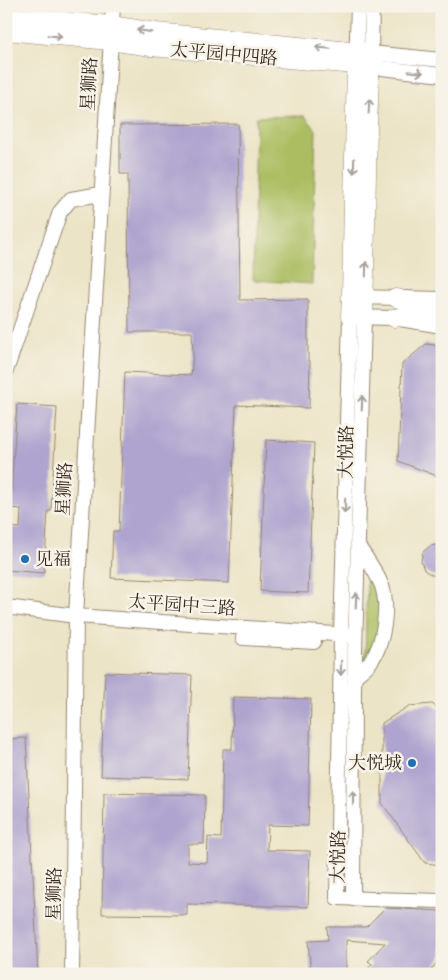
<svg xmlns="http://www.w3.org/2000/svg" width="448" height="980" viewBox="0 0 448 980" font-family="Alegreya,'Noto Serif SC',serif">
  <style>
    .green { fill: #abbd60; stroke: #73743f }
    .building { fill: #afa4cf }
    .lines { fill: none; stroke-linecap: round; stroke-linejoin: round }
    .minor-casing { stroke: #948772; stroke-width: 16 }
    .major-casing { stroke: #948772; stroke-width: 19 }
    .minor { stroke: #fff; stroke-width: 14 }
    .major { stroke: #fff; stroke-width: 18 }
    .oneway { stroke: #a79f9a }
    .poi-dot { fill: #1f6fb2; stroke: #f7f3e8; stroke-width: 2 }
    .labels { text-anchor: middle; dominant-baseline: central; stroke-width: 5; stroke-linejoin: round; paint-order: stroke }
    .street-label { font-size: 18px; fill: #3b2a1e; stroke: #f7f3e8 }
    .poi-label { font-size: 18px; fill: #3b2a1e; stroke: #f7f3e8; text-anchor: start }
  </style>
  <rect width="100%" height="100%" fill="#f7f3e8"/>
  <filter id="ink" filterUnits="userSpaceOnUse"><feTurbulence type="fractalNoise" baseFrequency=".02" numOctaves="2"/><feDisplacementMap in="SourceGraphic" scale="10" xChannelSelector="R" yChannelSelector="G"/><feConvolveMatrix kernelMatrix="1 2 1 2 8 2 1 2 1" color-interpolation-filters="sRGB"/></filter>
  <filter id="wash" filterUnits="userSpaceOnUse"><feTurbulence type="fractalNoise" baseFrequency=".0096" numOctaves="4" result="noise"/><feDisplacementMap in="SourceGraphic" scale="20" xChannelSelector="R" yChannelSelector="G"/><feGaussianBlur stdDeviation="1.12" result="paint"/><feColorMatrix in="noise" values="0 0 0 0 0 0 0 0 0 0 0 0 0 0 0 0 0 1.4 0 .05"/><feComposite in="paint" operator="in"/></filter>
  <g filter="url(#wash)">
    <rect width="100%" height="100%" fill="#ece4c6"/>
    <g class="green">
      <path d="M305,116L316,130L312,284L253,280L256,117Z"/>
      <path d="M367,570L378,592L380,612L379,632L365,661Z"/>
    </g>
    <g id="blocks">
      <g class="building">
        <path d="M238,124L240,300L308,299V361H310L309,408L236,405L229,583L111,578L113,531H119L125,372L191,375L193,356L192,332H129L128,174H120V125Z"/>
        <path d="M426,344L442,346V478L398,461L402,364Z"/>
        <path d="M17,404L57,407L51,511H48L44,573L6,570V527L20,528L21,509L10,508Z"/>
        <path d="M266,440L314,443L308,593L260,591Z"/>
        <path d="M435,545L442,546V574L437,576L432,575L424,570L421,561L423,552L430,546Z"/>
        <path d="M105,672L192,675L188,779L101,776Z"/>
        <path d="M233,697L311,699L308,826L268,825L267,850L310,851L308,907L187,904V915L102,914L104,793L205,795L204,844H188V862L207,863L208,837L221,838L223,749H232Z"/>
        <path d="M432,704L442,711V865L425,863L382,803V723L409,706Z"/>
        <path d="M26,738L38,974H6V739Z"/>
        <path d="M385,908L442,911V956L428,974H364L372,964L368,961L385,943L346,940V974H311L308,941L328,940L327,927H366Z"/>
      </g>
    </g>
  </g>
  <g filter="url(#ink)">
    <use href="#blocks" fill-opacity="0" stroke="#948772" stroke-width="1"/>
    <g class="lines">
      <defs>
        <g id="minor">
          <path d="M358,6L356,65L442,75"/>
          <path d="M372,6L371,53L442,60"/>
          <path d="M355,297L442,299"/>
          <path d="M442,326L394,318L350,317L341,635L337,898L442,901"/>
          <path d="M6,371L60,212L71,199L101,194"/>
          <path d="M6,607L76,616L349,635"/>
          <path d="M243,638L314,642"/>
          <path d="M354,677C359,672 367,667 371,661C384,644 389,606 382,586C376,571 367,559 358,546"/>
          <path d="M353,899L354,689L364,317"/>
          <path d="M72,974L76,616L113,6"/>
        </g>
        <g id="major">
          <path d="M6,16L111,25L155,32L371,53L368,125L364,317"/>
          <path d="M6,31L110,41L151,47L356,65L351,297L350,317"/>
          <path d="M396,298L436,309"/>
          <path d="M394,318L442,311"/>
        </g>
      </defs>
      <use href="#minor" class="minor-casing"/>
      <use href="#major" class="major-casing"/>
      <use href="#minor" class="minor"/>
      <use href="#major" class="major"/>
    </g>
    <defs><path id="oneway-shaft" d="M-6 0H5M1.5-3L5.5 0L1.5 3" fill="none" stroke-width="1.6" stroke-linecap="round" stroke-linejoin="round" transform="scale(1.25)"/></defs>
    <g class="oneway">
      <use href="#oneway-shaft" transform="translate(144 31) rotate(-171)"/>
      <use href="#oneway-shaft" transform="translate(55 36) rotate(6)"/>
      <use href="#oneway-shaft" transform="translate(323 48) rotate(-175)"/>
      <use href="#oneway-shaft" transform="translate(416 72) rotate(6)"/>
      <use href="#oneway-shaft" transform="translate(369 106) rotate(-87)"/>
      <use href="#oneway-shaft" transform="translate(354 166) rotate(91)"/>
      <use href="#oneway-shaft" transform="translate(366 269) rotate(-89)"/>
      <use href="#oneway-shaft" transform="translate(362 403) rotate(-88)"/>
      <use href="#oneway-shaft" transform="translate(345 506) rotate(91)"/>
      <use href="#oneway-shaft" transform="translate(356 600) rotate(-88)"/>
      <use href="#oneway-shaft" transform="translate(341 668) rotate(91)"/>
      <use href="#oneway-shaft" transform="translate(353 798) rotate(-90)"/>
    </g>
  </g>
  <g class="poi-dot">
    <circle cx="25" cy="559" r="5"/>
    <circle cx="412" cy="763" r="5"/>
  </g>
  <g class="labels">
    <g class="street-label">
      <text transform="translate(224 54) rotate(5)">太平园中四路</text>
      <text transform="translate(89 84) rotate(-87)">星狮路</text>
      <text transform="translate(346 452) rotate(-89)">大悦路</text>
      <text transform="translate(64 489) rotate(-87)">星狮路</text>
      <text transform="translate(182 605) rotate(4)">太平园中三路</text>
      <text transform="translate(338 857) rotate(-89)">大悦路</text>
      <text transform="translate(54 894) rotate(-89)">星狮路</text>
    </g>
    <g class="poi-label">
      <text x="35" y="559">见福</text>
      <text x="402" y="763" text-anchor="end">大悦城</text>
    </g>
  </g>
  <rect width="448" height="980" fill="none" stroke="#f7f3e8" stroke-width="25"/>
</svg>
